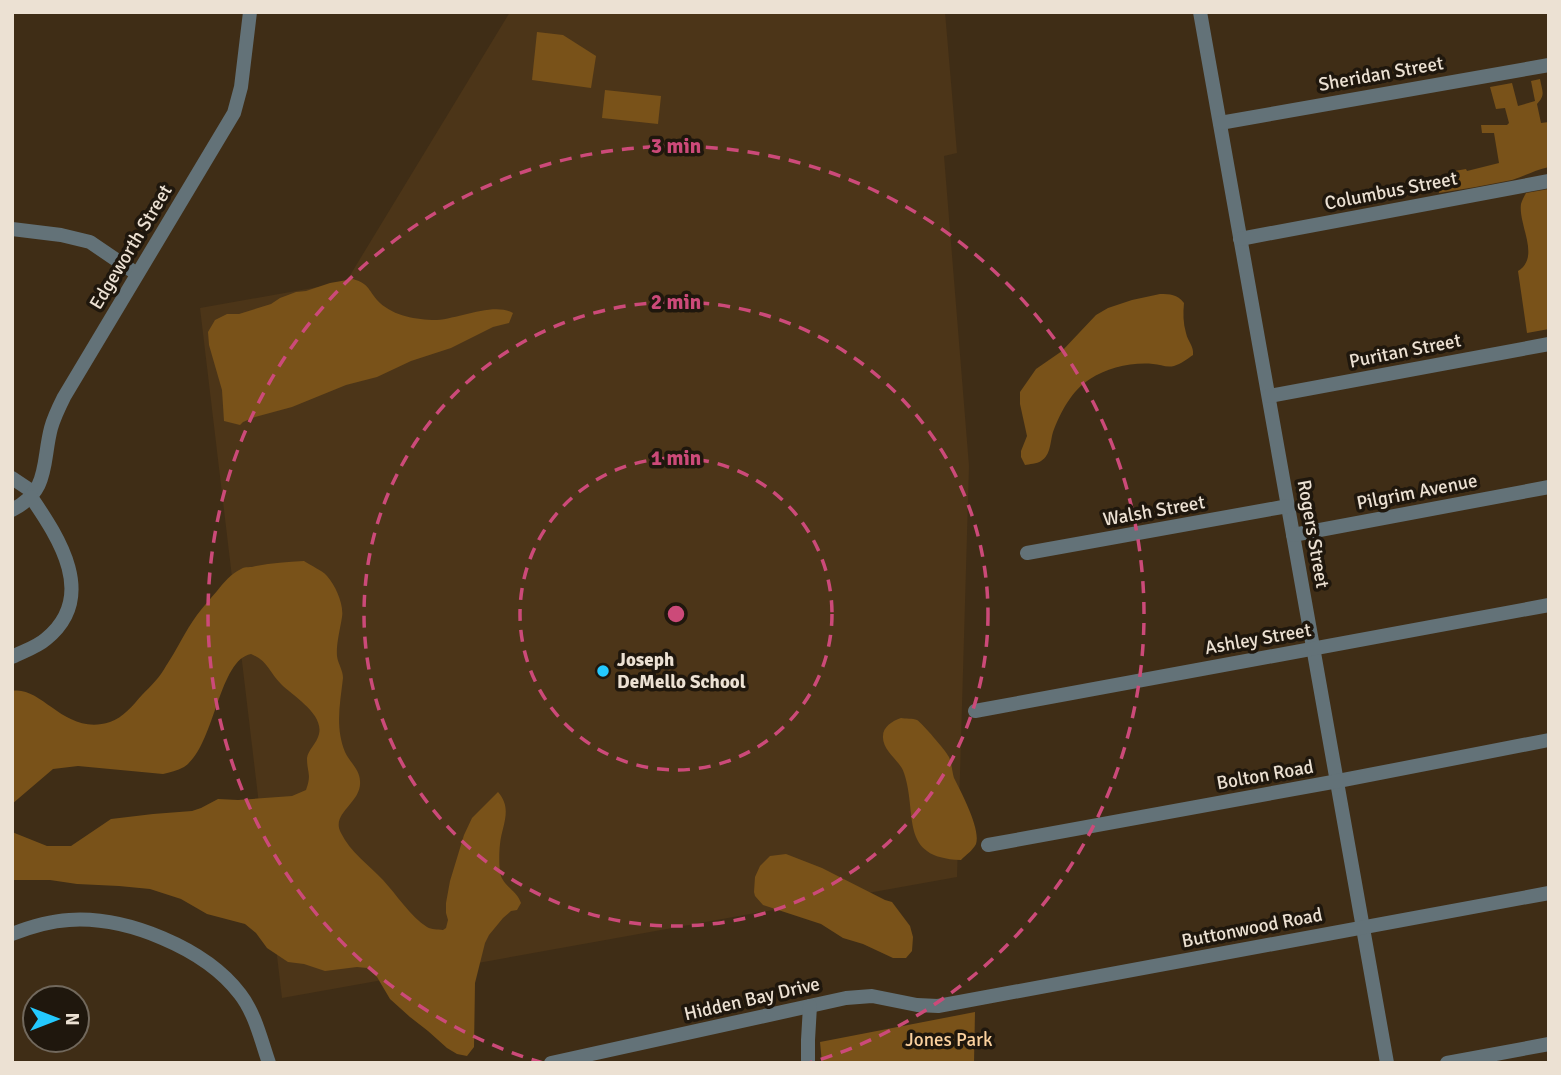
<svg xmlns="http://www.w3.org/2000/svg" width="1561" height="1075" viewBox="0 0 1561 1075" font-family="Signika,sans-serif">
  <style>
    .built { fill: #4c3518 }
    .green { fill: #795219 }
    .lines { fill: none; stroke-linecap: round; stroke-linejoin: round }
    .minor { stroke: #637278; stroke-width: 14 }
    .ring { fill: none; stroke: #cc4a79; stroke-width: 3.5; stroke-dasharray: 12 9 }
    .poi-dot { fill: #24c9fe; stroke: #1f170d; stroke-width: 2.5 }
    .labels { text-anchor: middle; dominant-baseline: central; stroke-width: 7; stroke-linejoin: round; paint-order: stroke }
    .street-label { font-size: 19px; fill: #ece1d3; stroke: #1f170d }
    .poi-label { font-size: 19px; font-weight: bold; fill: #ece1d3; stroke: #1f170d; text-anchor: start }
    .park-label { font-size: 19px; fill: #fbd19e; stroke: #1f170d }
    .centre { fill: #cc4a79; stroke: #1f170d; stroke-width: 3.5 }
    .ring-label { font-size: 21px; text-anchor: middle; font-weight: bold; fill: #cc4a79; stroke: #1f170d; stroke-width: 7; stroke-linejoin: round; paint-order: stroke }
  </style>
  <rect width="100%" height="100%" fill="#3f2d16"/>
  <path class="built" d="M510,12H945L957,153L944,156L969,466L957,877L282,998L200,308L346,282Z"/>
  <g class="green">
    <path d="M537,32L563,35L596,56L591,88L532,80Z"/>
    <path d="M1540,79C1542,91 1546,95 1537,104L1541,123L1549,122V167C1535,170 1525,176 1512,180C1488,185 1463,189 1439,193L1438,186L1451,183L1449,172L1466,169L1467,171L1499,163L1494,133H1482L1481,125H1507L1509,123L1505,108L1496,109L1490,87L1512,83L1518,106L1535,101L1531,81Z"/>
    <path d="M605,90L661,96L658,124L602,118Z"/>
    <path d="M1549,189V329L1527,333L1518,271C1541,257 1518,225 1521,204C1522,200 1524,197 1526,193Z"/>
    <path d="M353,279C369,284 367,288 377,300C391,315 412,319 432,320C454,321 493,301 513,313L509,323L493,327L451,348L411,361L377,377L346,385L292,407L255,417L243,422L240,425L224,421L222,390L209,345L208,332L215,320L227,314H239L271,304L280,298L296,292L306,291L330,283Z"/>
    <path d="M1160,294C1170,294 1177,294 1184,303C1183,313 1183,323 1186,333C1188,342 1194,346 1193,355C1187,359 1181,364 1174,366C1166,368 1160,364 1153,364C1132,362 1107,368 1090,379C1072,390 1060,413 1053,432C1050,442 1051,455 1041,461C1037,464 1029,464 1025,465L1021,457V451L1027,436L1020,404V392L1036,369L1062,351L1096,315L1108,308L1132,300Z"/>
    <path d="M304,561C311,566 322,570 327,576C336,586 344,605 342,617C340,630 336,644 337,656C338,664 343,670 343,678C340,704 335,727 345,752C349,761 360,770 360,781C362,803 330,813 341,833C350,852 369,865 383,880C396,894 411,917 427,927C432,930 437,929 443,930L446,928L448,920L446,913V903L450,881L464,835L472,818L498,792C513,809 502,825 500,844C499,852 499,864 500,872C502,886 517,890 521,903L517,910L511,911L503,918L489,935L485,943L475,983L474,1047L467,1056L457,1054L447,1048L428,1031L410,1017L390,999L377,977L367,968L357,967L325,971L304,964L288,962L267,948L256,933L245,924L207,914L181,899L150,889L119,886L77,884L50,880H12V832L47,846H71L111,819L153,814L192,811L201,808L218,799L238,800L292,796L306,790C312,774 307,773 307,758C308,750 317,743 319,734C324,714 293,696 281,684C269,672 268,661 251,654C218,660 215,747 184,767C177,771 170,772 163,774L78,766L53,769L12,804V691C42,685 65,737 110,722C123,718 133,705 142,695C151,686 160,677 166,666C177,650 185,631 197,615C203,607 210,599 217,591C224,582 231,574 241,569C246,566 250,568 256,566C272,563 287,562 304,561Z"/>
    <path d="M901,718C905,719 913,718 917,720C922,723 946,751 949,757C952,764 952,772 954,778C961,792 981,829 976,844C973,850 966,855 961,860C898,858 918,814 904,773C900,760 882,751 883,736C883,727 892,721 901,718Z"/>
    <path d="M786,854L822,868L885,900L892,902L910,926L913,937L912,951L906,958H893L863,944L843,938L821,924L763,905L755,896L754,892L755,877L760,866L770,856Z"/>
    <path d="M975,1012L974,1063H822L820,1042Z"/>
  </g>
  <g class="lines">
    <g class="minor">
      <path d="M1200,12L1387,1063"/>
      <path d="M1220,123L1549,65"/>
      <path d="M12,229L61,235L90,242L137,274"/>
      <path d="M1240,239L1549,181"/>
      <path d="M1269,396L1549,344"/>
      <path d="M12,478L33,492"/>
      <path d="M12,510C50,491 42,462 51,428C54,417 59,407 64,397L234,113L241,87L250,12"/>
      <path d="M1293,535L1549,487"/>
      <path d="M1027,553L1288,506"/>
      <path d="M12,657C24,651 37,647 46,639C98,597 59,538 31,497"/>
      <path d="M975,711L1549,605"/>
      <path d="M988,845L1338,781L1549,740"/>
      <path d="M12,934C30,927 49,921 69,920C126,916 205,948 240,994C255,1013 261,1040 269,1063"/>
      <path d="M551,1063L846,998L872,996L917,1005L938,1006L1549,893"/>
      <path d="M808,1063V1040L810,1006"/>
      <path d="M1447,1063L1549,1044"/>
    </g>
  </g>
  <g class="ring">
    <circle cx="676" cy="614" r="156"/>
    <circle cx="676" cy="614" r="312"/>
    <path d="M543 1063A468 468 0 1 1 809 1063"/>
  </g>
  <circle class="poi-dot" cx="603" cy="671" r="7"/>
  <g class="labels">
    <g class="street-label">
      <text transform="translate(1381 74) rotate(-10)">Sheridan Street</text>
      <text transform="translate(1391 191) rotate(-11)">Columbus Street</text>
      <text transform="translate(131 247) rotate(-59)">Edgeworth Street</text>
      <text transform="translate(1405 351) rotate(-11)">Puritan Street</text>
      <text transform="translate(1417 492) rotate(-11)">Pilgrim Avenue</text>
      <text transform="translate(1154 511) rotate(-10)">Walsh Street</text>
      <text transform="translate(1313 534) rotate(80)">Rogers Street</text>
      <text transform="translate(1258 639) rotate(-10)">Ashley Street</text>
      <text transform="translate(1265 775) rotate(-10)">Bolton Road</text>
      <text transform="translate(1252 928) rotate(-11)">Buttonwood Road</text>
      <text transform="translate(752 999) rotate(-13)">Hidden Bay Drive</text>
    </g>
    <g class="poi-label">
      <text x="617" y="660">Joseph<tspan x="617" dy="22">DeMello School</tspan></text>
    </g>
    <g class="park-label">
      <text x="949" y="1040">Jones Park</text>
    </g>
  </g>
  <circle cx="676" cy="614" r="10" class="centre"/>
  <g class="ring-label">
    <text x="676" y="153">3 min</text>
    <text x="676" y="309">2 min</text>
    <text x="676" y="465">1 min</text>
  </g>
  <rect width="1561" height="1075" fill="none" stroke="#ece1d3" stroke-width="28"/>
  <g transform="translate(56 1019) rotate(90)"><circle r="33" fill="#1f170d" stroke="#71685c" stroke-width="2"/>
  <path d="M0-5L12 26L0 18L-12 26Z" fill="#24c9fe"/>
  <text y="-10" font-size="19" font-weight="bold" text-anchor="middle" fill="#ece1d3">N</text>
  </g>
</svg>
